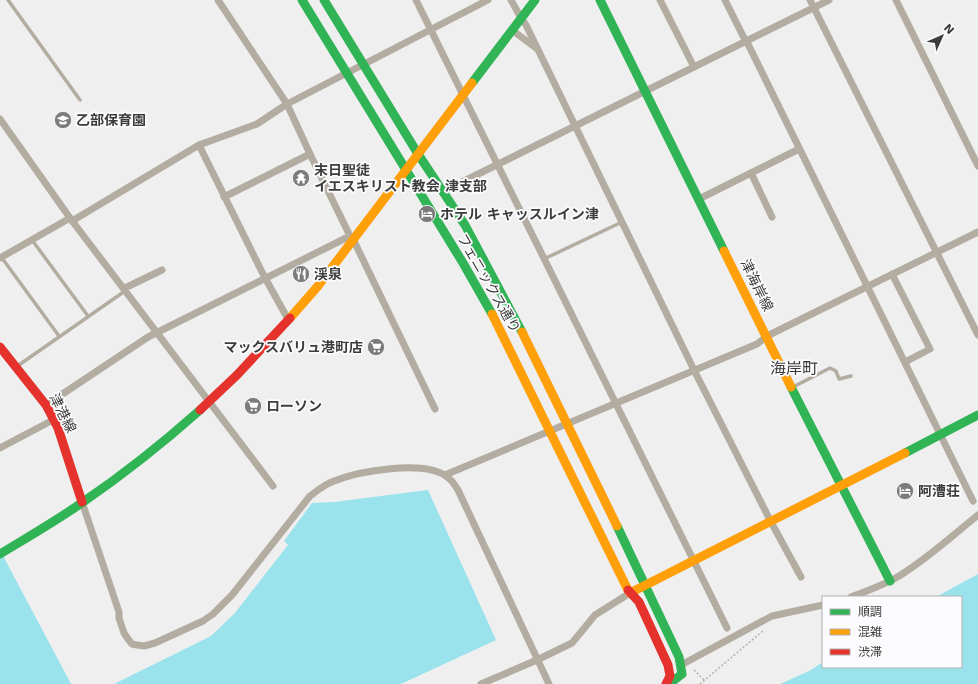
<svg xmlns="http://www.w3.org/2000/svg" width="978" height="684" viewBox="0 0 978 684" font-family="'DejaVu Sans','Noto Sans JP',sans-serif">
  <style>
    .water { fill: #9ae3ed }
    .lines { fill: none; stroke-linecap: round; stroke-linejoin: round }
    .path { stroke: #b6b2aa; stroke-width: 1.5; stroke-dasharray: 2 2; stroke-linecap: butt }
    .lane { stroke: #b3aca0; stroke-width: 3.5 }
    .street { stroke: #b3aca0; stroke-width: 7 }
    .fast { stroke: #30b455; stroke-width: 9 }
    .slow { stroke: #ff9f0a; stroke-width: 9 }
    .jam { stroke: #e5322d; stroke-width: 9 }
    .labels { text-anchor: middle; dominant-baseline: central; stroke-width: 3.5; stroke-linejoin: round; paint-order: stroke }
    .poi-label { font-size: 14px; font-weight: bold; fill: #3c3c3d; stroke: #fcfcfe; text-anchor: start }
    .street-label { font-size: 14px; fill: #3c3c3d; stroke: #fcfcfe }
    .quarter-label { font-size: 16px; fill: #3c3c3d; stroke: #fcfcfe }
  </style>
  <rect width="100%" height="100%" fill="#efeff0"/>
  <g class="water">
    <path d="M428,490L496,640L401,684H114L211,636L234,614L288,545L284,541L312,503L334,502Z"/>
    <path d="M0,550L71,684H0Z"/>
    <path d="M978,574V684H780L809,671L823,662V667H961V597H936Z"/>
  </g>
  <g class="lines">
    <g class="path">
      <path d="M694,670L704,680"/>
      <path d="M700,684L764,630"/>
    </g>
    <g class="lane">
      <path d="M8,0L80,100"/>
      <path d="M32,240L88,316"/>
      <path d="M2,258L59,336"/>
      <path d="M544,259L622,222"/>
      <path d="M16,367L125,291"/>
      <path d="M793,387L830,368L836,371L839,379L851,376"/>
    </g>
    <g class="street">
      <path d="M218,0L287,104L310,154L350,236L353,239L435,409"/>
      <path d="M416,0L727,628"/>
      <path d="M511,0L521,18L526,25L694,370L771,522L801,577"/>
      <path d="M660,0L694,67"/>
      <path d="M725,0L746,42"/>
      <path d="M810,0L978,335"/>
      <path d="M896,0L978,166"/>
      <path d="M512,30L536,48"/>
      <path d="M747,42L973,501"/>
      <path d="M0,119L70,218L273,486"/>
      <path d="M199,145L264,276L289,321"/>
      <path d="M751,173L772,217"/>
      <path d="M444,191L829,0"/>
      <path d="M224,197L310,154"/>
      <path d="M699,199L799,149"/>
      <path d="M72,221L199,145L257,124L287,104L488,0"/>
      <path d="M0,258L70,218"/>
      <path d="M892,274L930,349L905,362"/>
      <path d="M123,288L129,286L162,270"/>
      <path d="M46,405L148,337L350,236"/>
      <path d="M0,448L53,420"/>
      <path d="M445,475L757,344L767,336L978,232"/>
      <path d="M82,502L119,612V618L124,633L128,639L132,644L137,645L144,646L155,643L203,621L213,614L232,595L310,496C318,490 325,484 334,481C359,471 423,460 446,476C451,479 455,485 458,490L549,684"/>
      <path d="M851,597C867,591 884,585 899,576C927,559 952,536 978,515"/>
      <path d="M681,665L772,616L823,605"/>
      <path d="M481,684L537,660L572,643L595,615L630,593"/>
    </g>
    <g class="fast">
      <path d="M302,0L463,263L492,314"/>
      <path d="M324,0L418,154L465,225L522,332"/>
      <path d="M600,0L724,251"/>
      <path d="M472,83L535,0"/>
      <path d="M791,387L890,581"/>
      <path d="M905,453L978,415"/>
      <path d="M617,526L679,657L682,674L669,684"/>
      <path d="M0,554C28,537 56,521 83,502C124,474 163,443 200,410"/>
    </g>
    <g class="slow">
      <path d="M724,251L791,387"/>
      <path d="M492,314L628,590"/>
      <path d="M290,318L318,286L472,83"/>
      <path d="M522,332L617,526"/>
      <path d="M630,593L905,453"/>
    </g>
    <g class="jam">
      <path d="M0,347L46,405L58,428L82,502"/>
      <path d="M200,410L237,375L290,318"/>
      <path d="M628,590L639,602L668,665L670,676L666,684"/>
    </g>
  </g>
  <defs>
    <symbol id="school-disc" viewBox="-11 -11 22 22"><circle r="9.5" fill="#7b7b7c" stroke="#fcfcfe"/><path d="M0-5L7-2L0 1L-7-2ZM-4 1L0 2.5L4 1V4Q0 6-4 4Z" fill="#fff"/></symbol>
    <symbol id="temple-disc" viewBox="-11 -11 22 22"><circle r="9.5" fill="#7b7b7c" stroke="#fcfcfe"/><path d="M0-6L5-2H3V0L6.5 2.5H4V6H1.5V3h-3V6H-4V2.5H-6.5L-3 0V-2H-5Z" fill="#fff"/></symbol>
    <symbol id="hotel-disc" viewBox="-11 -11 22 22"><circle r="9.5" fill="#7b7b7c" stroke="#fcfcfe"/><path d="M-6-4.5h1.5V1H6V5H4.5V3h-9V5H-6ZM-4 0a1.8 1.8 0 1 1 3.6 0ZM.5 0V-2.5h3Q6-2.5 6 0Z" fill="#fff"/></symbol>
    <symbol id="restaurant-disc" viewBox="-11 -11 22 22"><circle r="9.5" fill="#7b7b7c" stroke="#fcfcfe"/><path d="M-5-6h1v4h1v-4h1v4h1v-4h1v5L-1.5 .5V6h-2V.5L-5-1ZM5-6V6H3V1.5H1.5Q1.5-4 5-6Z" fill="#fff"/></symbol>
    <symbol id="supermarket-disc" viewBox="-11 -11 22 22"><circle r="9.5" fill="#7b7b7c" stroke="#fcfcfe"/><path d="M-6-5.5h2.5l.6 2H6L4.5 2H-2.5L-4.4-4H-6ZM-1.5 3.2a1.3 1.3 0 1 0 .1 0ZM3 3.2a1.3 1.3 0 1 0 .1 0Z" fill="#fff"/></symbol>
  </defs>
  <g fill-rule="evenodd">
    <use href="#school-disc" x="53" y="110" width="20" height="20"/>
    <use href="#temple-disc" x="291" y="168" width="20" height="20"/>
    <use href="#hotel-disc" x="417" y="204" width="20" height="20"/>
    <use href="#restaurant-disc" x="291" y="264" width="20" height="20"/>
    <use href="#supermarket-disc" x="366" y="337" width="20" height="20"/>
    <use href="#supermarket-disc" x="243" y="396" width="20" height="20"/>
    <use href="#hotel-disc" x="895" y="481" width="20" height="20"/>
  </g>
  <g class="labels">
    <g class="poi-label">
      <text x="76" y="120">乙部保育園</text>
      <text x="314" y="170">末日聖徒<tspan x="314" dy="16">イエスキリスト教会 津支部</tspan></text>
      <text x="440" y="214">ホテル キャッスルイン津</text>
      <text x="314" y="274">渓泉</text>
      <text x="363" y="347" text-anchor="end">マックスバリュ港町店</text>
      <text x="266" y="406">ローソン</text>
      <text x="918" y="491">阿漕荘</text>
    </g>
    <g class="street-label">
      <text transform="translate(489 283) rotate(60)">フェニックス通り</text>
      <text transform="translate(757 285) rotate(64)">津海岸線</text>
      <text transform="translate(63 413) rotate(63)">津港線</text>
    </g>
    <g class="quarter-label">
      <text x="794" y="368">海岸町</text>
    </g>
  </g>
  <rect x="822" y="596" width="140" height="72" fill="#fcfcfe" stroke="#afafb1"/>
  <rect x="830" y="609" width="20" height="6" fill="#30b455" stroke="#afafb1"/>
  <text x="858" y="616" font-size="12" fill="#3c3c3d">順調</text>
  <rect x="830" y="629" width="20" height="6" fill="#ff9f0a" stroke="#afafb1"/>
  <text x="858" y="636" font-size="12" fill="#3c3c3d">混雑</text>
  <rect x="830" y="649" width="20" height="6" fill="#e5322d" stroke="#afafb1"/>
  <text x="858" y="656" font-size="12" fill="#3c3c3d">渋滞</text>
  <g transform="translate(942 36) rotate(45)" stroke="#fcfcfe" stroke-width="3" paint-order="stroke">
  <path d="M0-3L7 15L0 10L-7 15Z" fill="#3c3c3d"/>
  <text y="-6" font-size="11" font-weight="bold" text-anchor="middle" fill="#3c3c3d">N</text>
  </g>
</svg>
